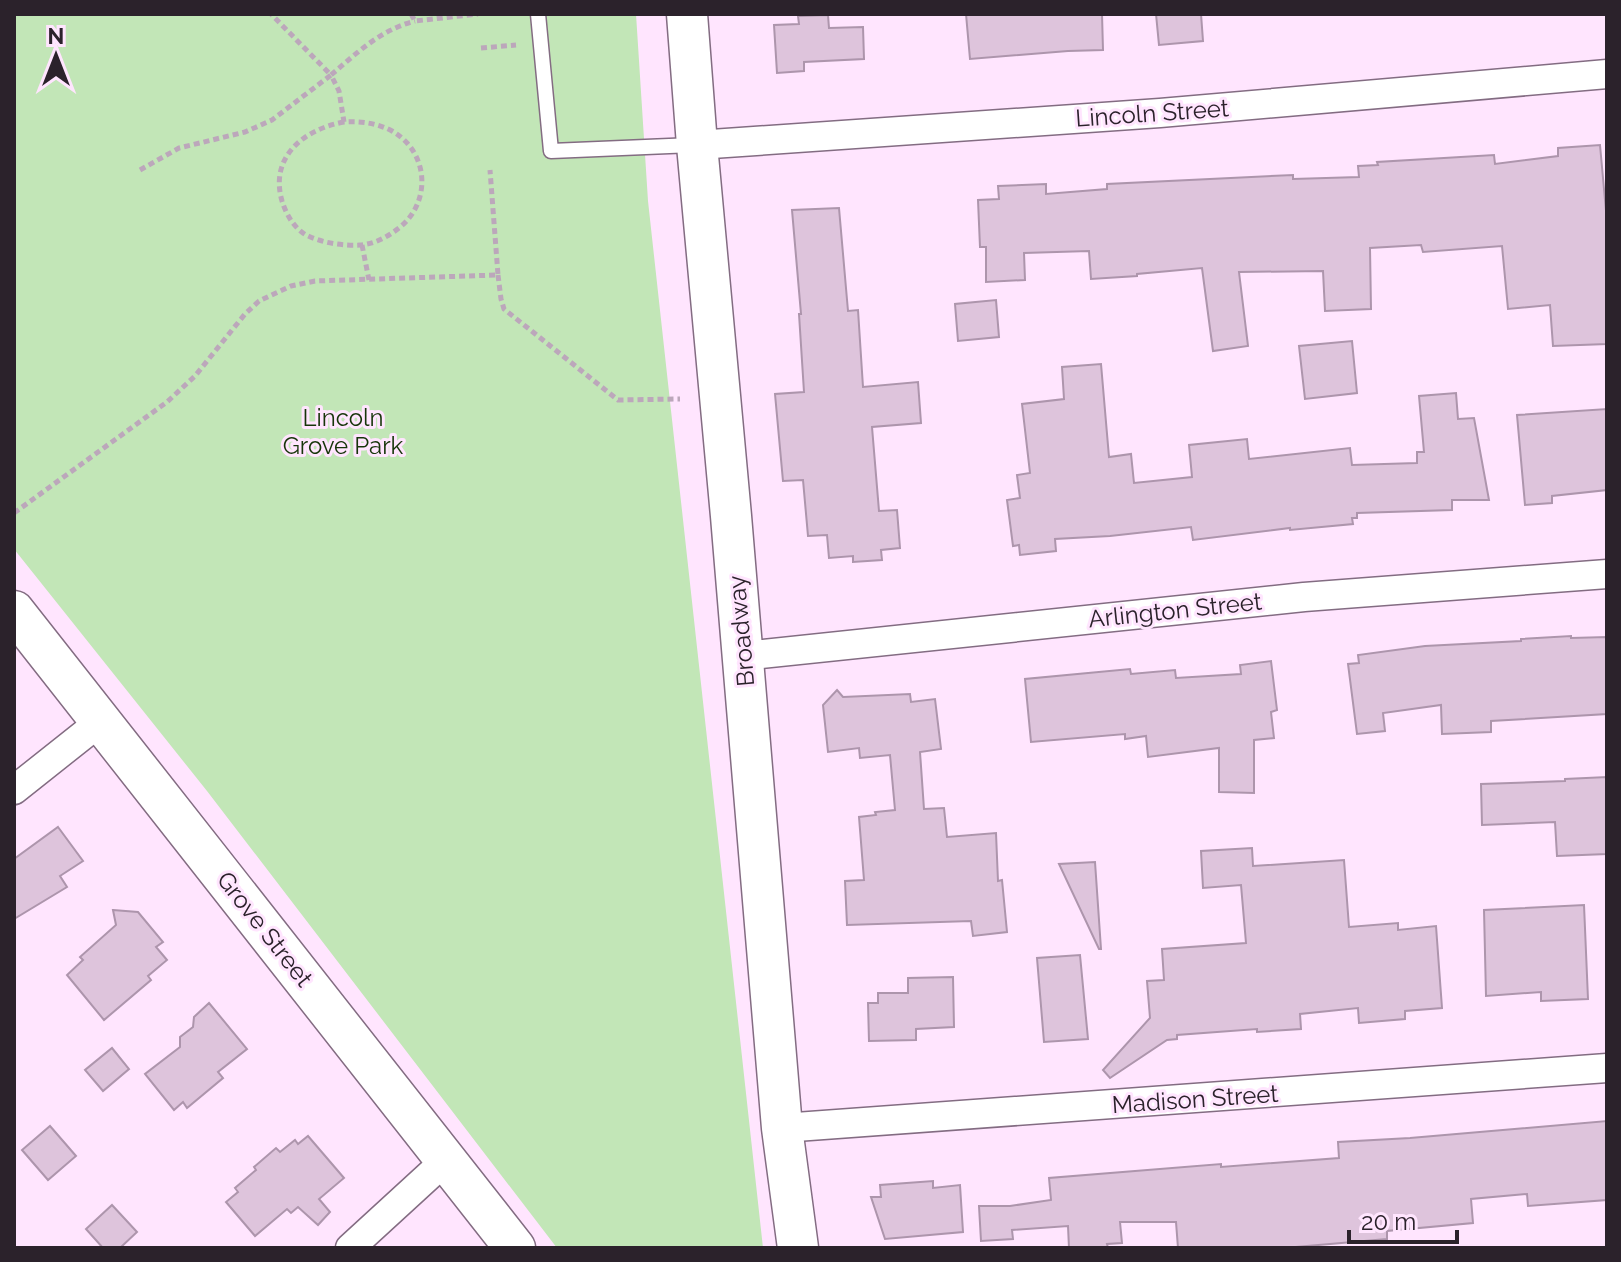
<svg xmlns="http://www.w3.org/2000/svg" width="1621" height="1262" viewBox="0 0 1621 1262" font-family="Raleway,sans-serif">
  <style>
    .green { fill: #c2e6b7 }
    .building { fill: #dec4dc; stroke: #ad95ac; stroke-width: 2 }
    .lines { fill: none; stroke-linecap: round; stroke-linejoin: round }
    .lane-casing { stroke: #836c82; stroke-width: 17 }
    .street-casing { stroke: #836c82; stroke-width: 31 }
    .secondary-casing { stroke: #836c82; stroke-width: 43 }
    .path { stroke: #bca7bb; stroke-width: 5; stroke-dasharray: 6 4; stroke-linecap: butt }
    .lane { stroke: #fff; stroke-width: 14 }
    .street { stroke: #fff; stroke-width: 28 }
    .secondary { stroke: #fff; stroke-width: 40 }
    .labels { text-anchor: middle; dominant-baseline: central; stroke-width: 6; stroke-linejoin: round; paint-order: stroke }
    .street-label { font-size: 24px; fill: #2b222b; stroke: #ffe5fe }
    .park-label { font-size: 24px; fill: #163509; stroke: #ffe5fe }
  </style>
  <rect width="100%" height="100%" fill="#ffe5fe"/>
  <path class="green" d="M14,14H636L648,201L763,1248H557L207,791L14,549Z"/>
  <g class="building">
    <path d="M966,14H1102L1103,50L1068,51L970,59Z"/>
    <path d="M1156,14H1201L1203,41L1159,45Z"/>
    <path d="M828,15L829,28L863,27L864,59L804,62V71L777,73L774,25L799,24L798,16Z"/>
    <path d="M1600,145L1607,222V344L1553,346L1550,305L1508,309L1502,246L1423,252L1421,245L1370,248L1371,309L1325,311L1323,271L1239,272L1248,346L1213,351L1202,268L1137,274V276L1091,279L1089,251L1024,253L1025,280L986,282V247H980L978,200L999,199L998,186L1046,184V194L1107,189V184L1293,175V179L1359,177L1358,166L1378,165L1377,162L1494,155L1495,164L1558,156V148Z"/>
    <path d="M839,208L848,311L858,310L863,387L918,382L921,423L872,427L879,511L897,510L900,548L881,550L882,560L853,562V556L829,558L827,535L808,536L803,480L783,481L775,394L804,392L799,314H801L792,210Z"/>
    <path d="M996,300L999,337L958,341L955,304Z"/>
    <path d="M1352,341L1357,393L1305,399L1299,346Z"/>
    <path d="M1101,364L1109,457L1131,454L1134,483L1192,477L1189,445L1247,439L1249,459L1350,448L1352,465L1417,463V452H1424L1419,396L1456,393L1458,419L1474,418L1489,500H1452V510L1357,513V518H1352L1353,524L1290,530V528L1193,540L1191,527L1110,536L1055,539L1056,551L1020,555L1019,545L1013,546L1007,500L1020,498L1017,475L1030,473L1022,404L1064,399L1062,367Z"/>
    <path d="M1607,409V490L1552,496V503L1525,505L1517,415Z"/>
    <path d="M1571,636V638L1607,637V714L1491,721V732L1442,734L1441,705L1383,713L1385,731L1357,734L1348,664L1359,663L1358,655L1425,646L1521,641V639Z"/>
    <path d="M1271,661L1277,710L1271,712L1274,738L1254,740V793L1219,792V748L1148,757L1146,736L1125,739V734L1031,742L1025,679L1130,669L1131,674L1175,670L1176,678L1241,674L1240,665Z"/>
    <path d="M837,690L843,697L910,694L911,702L935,699L941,749L920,752L924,809L944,808L947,837L996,833L998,881L1002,880L1007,932L973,936L971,921L847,925L845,881L864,880L859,817L876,815L875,812L895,810L890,755L860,758L859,748L828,752L823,705Z"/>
    <path d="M1607,777V854L1557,856L1555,822L1482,825L1481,784L1565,781V779Z"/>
    <path d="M58,827L83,861L60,876L67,887L14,919V859Z"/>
    <path d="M1252,848L1253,866L1344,860L1349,927L1398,923V930L1436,926L1442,1008L1405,1011V1019L1359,1023L1358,1008L1300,1014L1301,1029L1257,1032V1029L1177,1035V1039L1167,1040L1110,1078L1103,1070L1150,1018L1147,981L1164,980L1162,949L1246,943L1241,885L1203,888L1201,851Z"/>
    <path d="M1095,862L1101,949H1099L1059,864Z"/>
    <path d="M1584,905L1588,999L1541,1001V992L1486,996L1484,910Z"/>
    <path d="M113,910L138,912L163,942L156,947L167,960L148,976L151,980L104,1020L67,975L83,960L80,957L116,925Z"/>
    <path d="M1080,955L1088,1039L1044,1042L1037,958Z"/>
    <path d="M953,977L954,1027L916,1029V1040L869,1041L868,1003H878V993H908V978Z"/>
    <path d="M209,1003L247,1049L218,1072L223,1078L187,1108L183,1102L174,1110L145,1074L180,1047V1037L193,1027L194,1017Z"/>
    <path d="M112,1048L129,1069L103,1091L85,1070Z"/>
    <path d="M1607,1121V1200L1528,1206L1527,1194L1471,1199L1473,1223L1387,1231V1239L1284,1248H1178L1176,1222H1120L1122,1243L1107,1244L1108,1248H1069L1068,1226L1012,1230L1013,1239L981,1241L979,1206H1010L1051,1200L1049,1178L1221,1164V1167L1339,1158L1338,1142L1410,1138Z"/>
    <path d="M50,1126L76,1156L48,1180L22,1150Z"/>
    <path d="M308,1136L344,1178L319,1199L330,1212L318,1225L298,1207L291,1213L287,1209L255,1236L226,1202L238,1192L235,1188L256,1170L254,1167L276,1148L280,1152L295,1140L298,1144Z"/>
    <path d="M933,1181V1188L960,1185L963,1232L885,1239L871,1197H881L880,1185Z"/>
    <path d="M112,1205L137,1232L120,1248H103L86,1229Z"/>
  </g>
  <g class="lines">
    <defs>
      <path id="lane" d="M538,14L551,151L693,145"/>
      <g id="street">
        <path d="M697,145L1160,113L1607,74"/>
        <path d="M743,656L1304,597L1607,574"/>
        <path d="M14,790L101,721"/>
        <path d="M782,1128L1607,1068"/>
        <path d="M350,1248L446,1160"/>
      </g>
      <g id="secondary">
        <path d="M687,14L697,145L731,516L782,1128L798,1248"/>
        <path d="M14,611L515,1248"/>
      </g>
    </defs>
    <use href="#lane" class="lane-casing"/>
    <use href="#street" class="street-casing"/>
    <use href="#secondary" class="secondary-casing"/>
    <g class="path">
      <path d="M411,14L415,21L478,14"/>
      <path d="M481,48L516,45"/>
      <path d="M344,122C305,129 269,156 282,201C286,214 294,228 306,235C322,243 343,246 360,245C375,244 387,237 399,228C432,202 429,152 392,131C377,123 361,121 344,122L339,91L331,75C357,53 380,30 415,21"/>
      <path d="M140,170L179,148L245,132L272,120L331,75L271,14"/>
      <path d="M362,245L369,280"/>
      <path d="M498,275L501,299L504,309L618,400L680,399"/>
      <path d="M14,513L167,402L195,376L245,314L259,301L291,286L315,281L498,275L490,170"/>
    </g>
    <use href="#lane" class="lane"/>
    <use href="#street" class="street"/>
    <use href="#secondary" class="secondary"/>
  </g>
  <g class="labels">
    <g class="street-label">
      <text transform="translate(1152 113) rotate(-4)">Lincoln Street</text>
      <text transform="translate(1175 610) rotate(-6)">Arlington Street</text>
      <text transform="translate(741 631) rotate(-95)">Broadway</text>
      <text transform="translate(265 929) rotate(52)">Grove Street</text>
      <text transform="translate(1195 1099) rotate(-4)">Madison Street</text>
    </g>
    <g class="park-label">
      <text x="343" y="417">Lincoln<tspan x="343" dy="28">Grove Park</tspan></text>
    </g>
  </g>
  <rect width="1621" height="1262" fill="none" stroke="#2b222b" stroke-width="32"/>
  <g transform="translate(56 56)" stroke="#ffe5fe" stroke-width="6" paint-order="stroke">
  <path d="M0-6L14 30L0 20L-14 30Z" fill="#2b222b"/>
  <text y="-12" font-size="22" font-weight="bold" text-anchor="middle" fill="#2b222b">N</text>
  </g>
  <path d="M1349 1230v12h108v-12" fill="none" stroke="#2b222b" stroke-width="4"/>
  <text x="1361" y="1230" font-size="24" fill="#2b222b" stroke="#ffe5fe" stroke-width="6" paint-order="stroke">20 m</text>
</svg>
